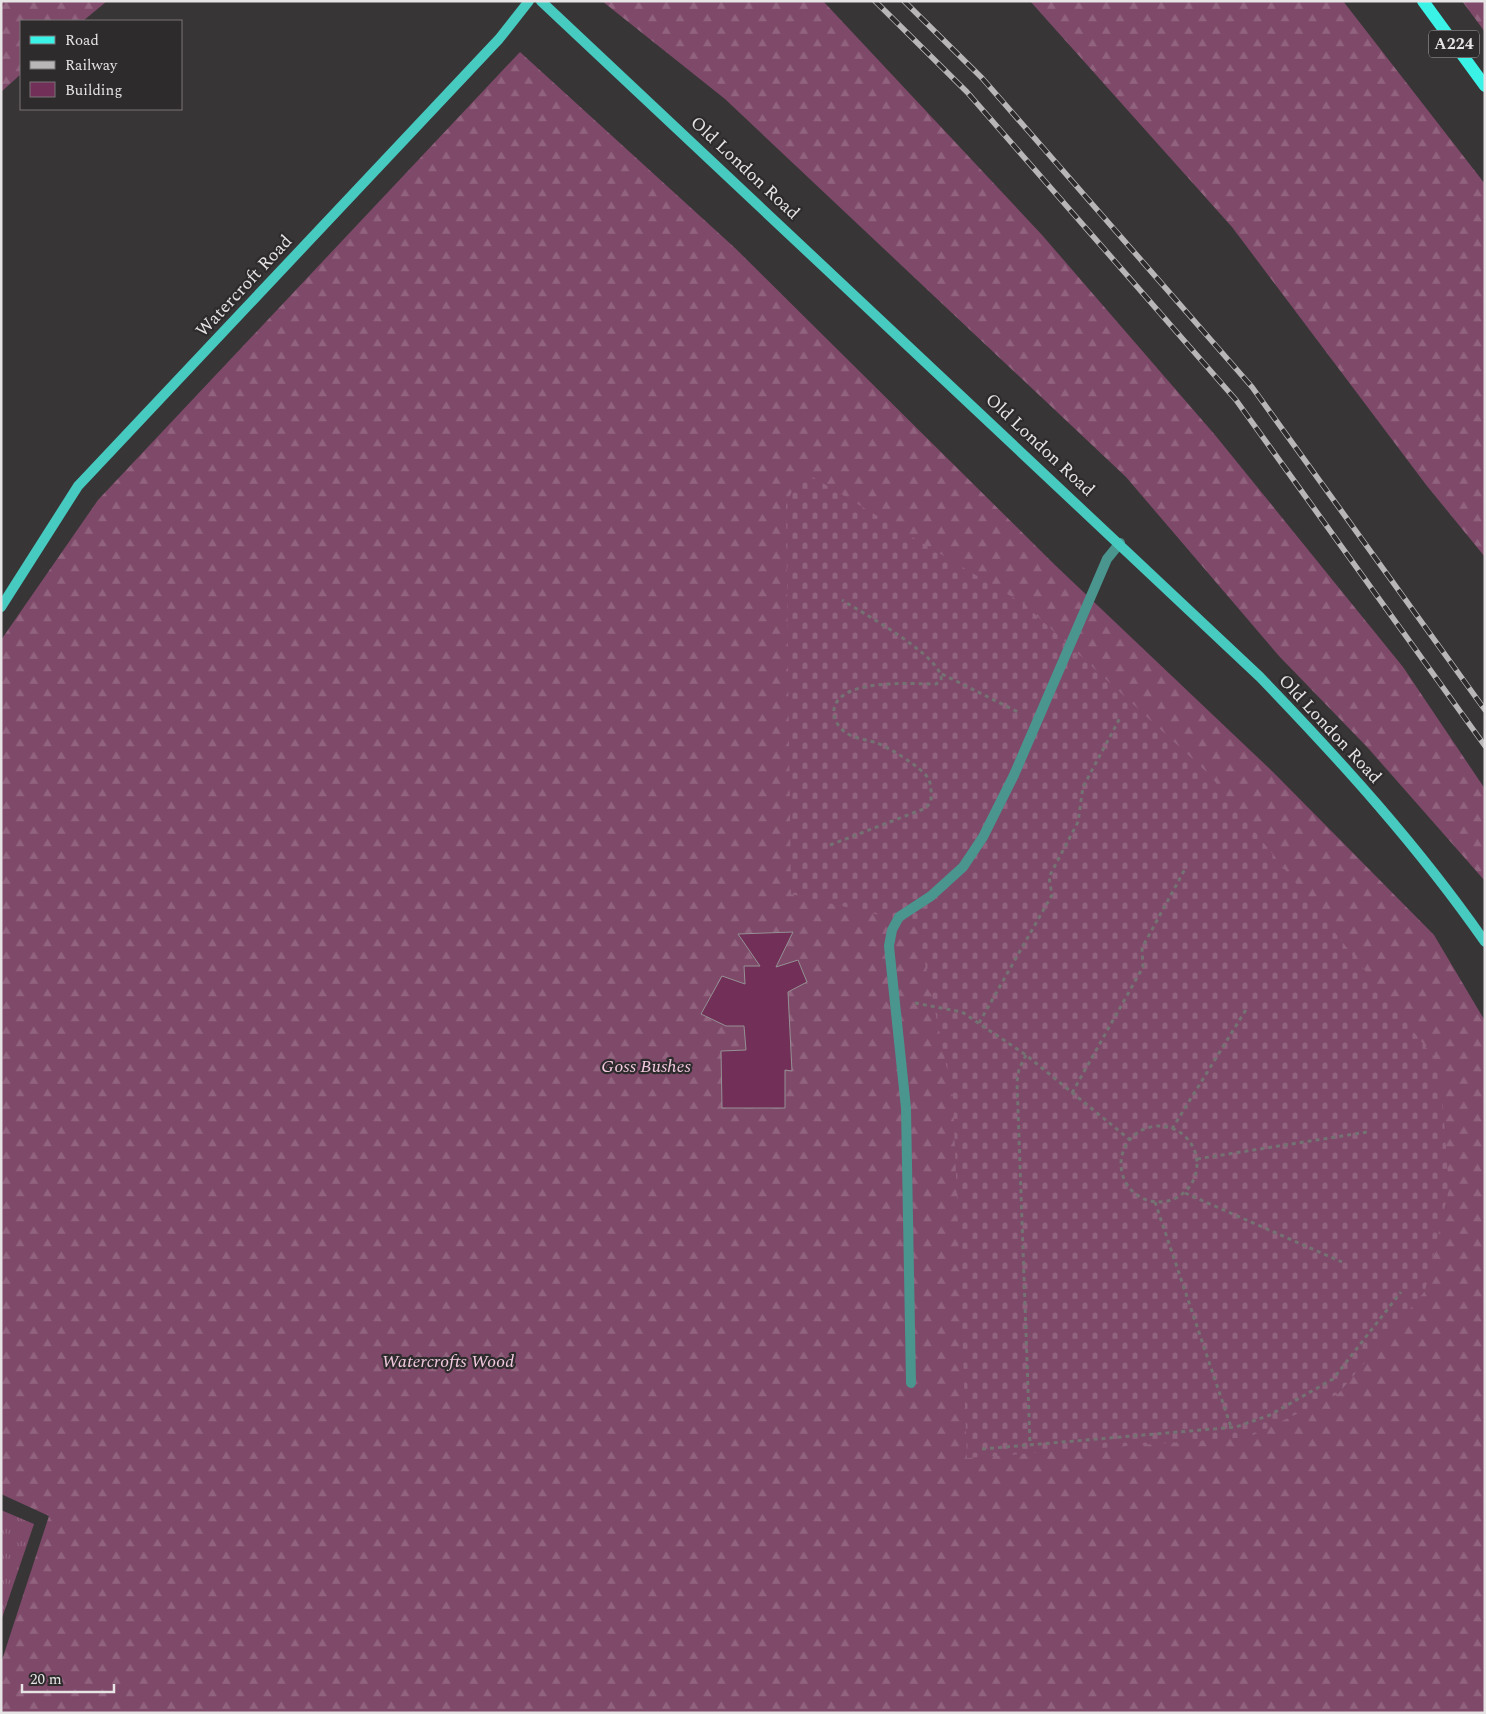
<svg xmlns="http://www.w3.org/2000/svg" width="1486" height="1714" viewBox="0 0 1486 1714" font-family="Spectral,serif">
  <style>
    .grass { fill: url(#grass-tufts) }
    .forest { fill: url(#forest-firs) }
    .cemetery { fill: url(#cemetery-stones) }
    .building { fill: #723059; stroke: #949193 }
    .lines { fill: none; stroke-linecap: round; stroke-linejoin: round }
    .path { stroke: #747273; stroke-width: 3; stroke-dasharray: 4 4; stroke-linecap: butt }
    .lane { stroke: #4a958e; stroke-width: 10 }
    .secondary { stroke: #47cac0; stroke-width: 10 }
    .primary { stroke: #3af3e6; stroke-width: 12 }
    .rail-casing { stroke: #b8b6b7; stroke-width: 5.5 }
    .rail { stroke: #2e2b2d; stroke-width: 4; stroke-dasharray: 11; stroke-linecap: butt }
    .labels { text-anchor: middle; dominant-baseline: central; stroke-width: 4.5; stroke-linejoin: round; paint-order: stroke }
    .shield { fill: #2e2b2d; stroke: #afacae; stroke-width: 1 }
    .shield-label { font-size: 16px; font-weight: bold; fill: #e6e4e5 }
    .street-label { font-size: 18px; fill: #e6e4e5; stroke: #2e2b2d }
    .park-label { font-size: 18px; font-style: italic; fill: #f3cae0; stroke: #2e2b2d }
  </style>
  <defs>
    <pattern id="grass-tufts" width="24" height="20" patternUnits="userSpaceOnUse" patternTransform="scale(1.25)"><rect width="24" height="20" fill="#7f4969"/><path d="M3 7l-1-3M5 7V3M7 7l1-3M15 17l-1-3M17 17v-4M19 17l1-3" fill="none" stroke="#91637e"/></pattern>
    <pattern id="forest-firs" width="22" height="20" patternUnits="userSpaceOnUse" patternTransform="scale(1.25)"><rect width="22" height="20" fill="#7f4969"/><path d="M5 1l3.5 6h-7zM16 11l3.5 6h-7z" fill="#91637e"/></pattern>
    <pattern id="cemetery-stones" width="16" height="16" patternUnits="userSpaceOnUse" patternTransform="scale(1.25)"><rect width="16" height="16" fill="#7f4969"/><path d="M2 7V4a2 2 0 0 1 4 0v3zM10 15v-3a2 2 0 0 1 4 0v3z" fill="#91637e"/></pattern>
  </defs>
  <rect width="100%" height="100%" fill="#383537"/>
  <path class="grass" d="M1,1510L34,1524L1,1621Z"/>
  <g class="forest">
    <path d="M1,1H107L83,21H21V74L1,92Z"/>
    <path d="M602,1H823L1042,235L1215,435L1403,667L1485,789V881L1368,748L1279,656L1126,477L725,99Z"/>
    <path d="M1030,1H1343L1485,184V557L1427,486L1232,227Z"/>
    <path d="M1462,1H1485V32Z"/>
    <path d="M520,52L735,248L1056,566L1273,772L1434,935L1485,1021V1713H1V1663L49,1516L1,1494V640L98,500Z"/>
  </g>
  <path class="cemetery" d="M801,470L1024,604L1209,774L1440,1065L1449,1189L1425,1291L1338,1394L1249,1437L967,1458L953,1098L917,924L791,894L786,505Z"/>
  <path class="building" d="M793,932L776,967L798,960L807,982L788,992L792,1071L785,1070V1108H722L721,1051L746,1050L744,1026H726L701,1014L722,976L745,984L744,966H760L738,934Z"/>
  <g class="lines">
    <g class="path">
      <path d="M942,674L1018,712"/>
      <path d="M830,845L926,808L931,801C931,793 932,785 928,778C921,767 890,748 877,743C867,740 853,738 845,732C837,726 833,718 834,709C840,678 911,684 936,684L941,680C945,658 861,612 842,600"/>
      <path d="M915,1003L962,1012L1026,1055L1129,1139"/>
      <path d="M979,1023L1052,895L1049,877L1078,822L1083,787L1121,716"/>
      <path d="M1026,1055L1019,1069L1017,1082L1030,1444"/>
      <path d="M1072,1093L1143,967L1142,948L1185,869"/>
      <circle cx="1159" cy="1164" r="38"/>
      <path d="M1172,1129L1247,1008"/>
      <path d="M1197,1159L1367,1132"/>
      <path d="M1185,1193L1342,1262"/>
      <path d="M1155,1202L1231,1427"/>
      <path d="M982,1449L1236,1427L1270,1415L1333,1379L1401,1292"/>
    </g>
    <path class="lane" d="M911,1383L906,1108L889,946L892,930L899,917L931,896L963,867L983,837L1014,775L1107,559L1120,543"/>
    <g class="secondary">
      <path d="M541,1L1260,677C1341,761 1419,847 1485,942"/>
      <path d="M1,607L78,486L499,39L529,1"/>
    </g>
    <path class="primary" d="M1423,1L1485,86"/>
    <defs>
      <g id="rail">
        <path d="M875,1L967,92L1236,400L1485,746"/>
        <path d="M904,1L982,78L1252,387L1485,710"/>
      </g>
    </defs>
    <use href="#rail" class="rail-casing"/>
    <use href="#rail" class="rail"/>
  </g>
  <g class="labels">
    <rect class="shield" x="1429" y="30.5" width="50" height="27" rx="4"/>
    <g class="shield-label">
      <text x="1454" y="44">A224</text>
    </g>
    <g class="street-label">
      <text transform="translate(745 168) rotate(43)">Old London Road</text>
      <text transform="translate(244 286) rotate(-47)">Watercroft Road</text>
      <text transform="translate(1040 445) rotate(43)">Old London Road</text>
      <text transform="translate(1330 729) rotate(47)">Old London Road</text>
    </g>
    <g class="park-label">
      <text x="646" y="1066">Goss Bushes</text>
      <text x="448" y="1361">Watercrofts Wood</text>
    </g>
  </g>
  <rect width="1486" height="1714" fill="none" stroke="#e6e4e5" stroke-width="5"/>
  <rect x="20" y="20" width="162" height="90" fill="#2e2b2d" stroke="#787577"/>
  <rect x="30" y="36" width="25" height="8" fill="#3af3e6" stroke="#787577"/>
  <text x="65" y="45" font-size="15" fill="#e6e4e5">Road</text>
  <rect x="30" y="61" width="25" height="8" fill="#b8b6b7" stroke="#787577"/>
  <text x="65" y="70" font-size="15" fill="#e6e4e5">Railway</text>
  <rect x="30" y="82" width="25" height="15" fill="#723059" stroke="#787577"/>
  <text x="65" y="95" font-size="15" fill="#e6e4e5">Building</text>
  <path d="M22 1684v8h92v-8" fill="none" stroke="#e6e4e5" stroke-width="2.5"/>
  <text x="30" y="1684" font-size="15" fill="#e6e4e5" stroke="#2e2b2d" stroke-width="4" paint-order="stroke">20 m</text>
</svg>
